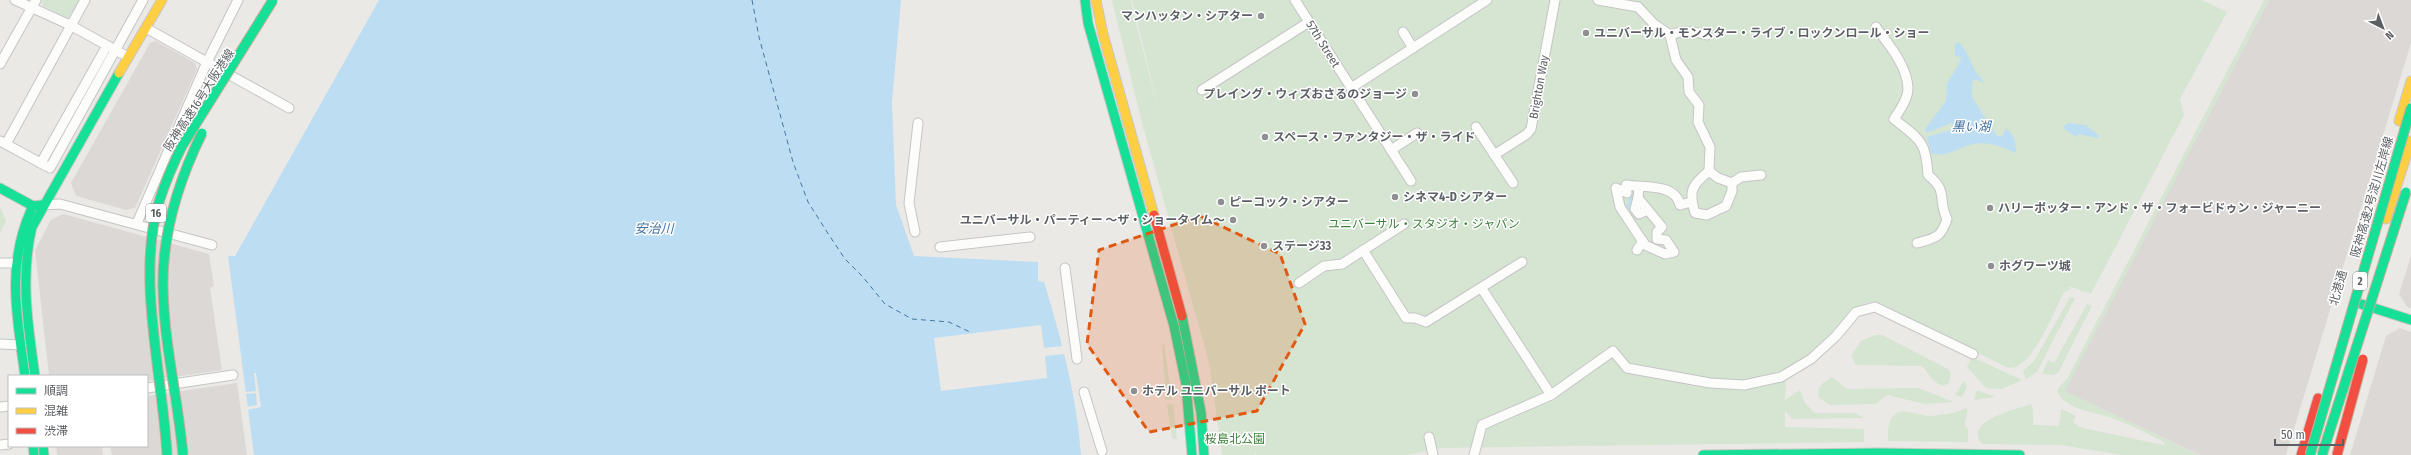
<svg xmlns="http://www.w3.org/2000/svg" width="2411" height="455" viewBox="0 0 2411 455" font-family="'Fira Sans Condensed','Noto Sans JP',sans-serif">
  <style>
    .industrial { fill: #dbd8d6 }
    .green { fill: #d5e5d2 }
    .water { fill: #bddef2 }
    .pier { fill: #ebe9e6 }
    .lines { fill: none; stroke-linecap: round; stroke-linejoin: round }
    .stream { stroke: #bddef2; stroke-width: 2.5 }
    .ferry { stroke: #4575a0; stroke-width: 1; stroke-dasharray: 5 4; stroke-linecap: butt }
    .street-casing { stroke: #c5c5c5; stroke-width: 11 }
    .fast-casing { stroke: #c8c7c7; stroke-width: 11 }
    .slow-casing { stroke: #c8c7c7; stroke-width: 11 }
    .jam-casing { stroke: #c8c7c7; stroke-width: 11 }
    .street { stroke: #fcfcfb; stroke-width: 9 }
    .fast { stroke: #16e098; stroke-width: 9 }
    .slow { stroke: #ffcf43; stroke-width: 9 }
    .jam { stroke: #f24e42; stroke-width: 9 }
    .fast-bridge-casing { stroke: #c0b096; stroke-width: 11; stroke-linecap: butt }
    .jam-bridge-casing { stroke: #c0b096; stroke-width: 11; stroke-linecap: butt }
    .fast-bridge { stroke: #16e098; stroke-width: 9 }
    .jam-bridge { stroke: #f24e42; stroke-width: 9 }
    .marked { fill: #e15910; fill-opacity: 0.2; stroke: #e15910; stroke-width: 3; stroke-dasharray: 8 5; stroke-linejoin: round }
    .poi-dot { fill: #8e8f91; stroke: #fff; stroke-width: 1.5 }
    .labels { text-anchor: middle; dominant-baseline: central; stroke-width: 3; stroke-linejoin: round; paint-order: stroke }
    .shield { fill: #fff; stroke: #8d8f92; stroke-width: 1 }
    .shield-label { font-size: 11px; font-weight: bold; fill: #5c5f63 }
    .poi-label { font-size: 12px; font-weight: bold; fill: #5c5f63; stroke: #fff; text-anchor: start }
    .street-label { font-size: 12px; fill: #5c5f63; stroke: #fff }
    .park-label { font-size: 12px; fill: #3c813c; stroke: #fff }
    .water-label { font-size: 13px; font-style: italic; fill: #4575a0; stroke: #fff }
  </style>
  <rect width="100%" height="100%" fill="#ebe9e6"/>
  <g class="industrial">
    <path d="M2269,0H2411V43L2286,455H2200L2064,391Z"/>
    <path d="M156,41L195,63L197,69L135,208L126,210L76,196L71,183L150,43Z"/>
    <path d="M63,214L209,254L214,286L210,288L222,370L147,381V376H49L35,250L51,220Z"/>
    <path d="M2411,256V308L2407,307L2399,294Z"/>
    <path d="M2400,328L2411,332V455H2350L2386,336Z"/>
    <path d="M237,383L247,455H112L110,446H147V396Z"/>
    <path d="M56,446H102L103,455H57Z"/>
  </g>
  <g class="green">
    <path d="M42,0H80L70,16L67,18L43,6Z"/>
    <path d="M1112,0H1131L1134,15L1161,119L1132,0H2202L2227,12L2180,99L2184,115L2091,294L2071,287L2068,288L2071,289L2064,292C2055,309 2030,376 2006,367L1878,302C1867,302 1861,304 1852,311L1786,379L1785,400L1800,390L1805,403L1815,413H1855L1864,418L1792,419L1785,411V427L1864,429V442L1443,448L1406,455H1256L1255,451V455H1222L1209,362L1142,123Z"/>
    <path d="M2264,0H2269L2065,391L2199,455H2122L2060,445L1982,444C1962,421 2017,409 2031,404L2033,410V425L2059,426L2061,409L2076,416L2073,422L2079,427L2163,445L2165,443C2150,434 2129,424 2112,418C2093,411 2068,411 2057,392L2059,387L2067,379Z"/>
    <path d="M0,207L6,221L0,234Z"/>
    <path d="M2070,297L2075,298L2037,372L2026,379L2023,371L2034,361Z"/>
    <path d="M2087,304L2092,306L2058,373L2053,375L2042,374L2048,360L2054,363Z"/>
    <path d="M1875,335H1882L1948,369L1951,373L1949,383L1943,386C1931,382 1930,374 1922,366L1856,365L1851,356L1861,341Z"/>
    <path d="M1164,344L1172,400H1166L1162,345Z"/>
    <path d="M1972,357L2020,379L2021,381L2001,389L1986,388L1967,367Z"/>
    <path d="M1832,377L1847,389L1918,388L1954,402L1925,404L1887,395L1876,404L1830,405L1819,398C1816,386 1823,383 1832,377Z"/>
    <path d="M1964,380L1967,387L1962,397L1955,395Z"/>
    <path d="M1977,390L1995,397L1974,400Z"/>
    <path d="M1173,404L1177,440L1172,438L1167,405Z"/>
    <path d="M1967,408C1969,415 1961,423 1968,429V442L1888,441C1888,432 1887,419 1897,413C1905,409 1921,416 1930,416C1943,415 1955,413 1967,408Z"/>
  </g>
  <g class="water">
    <path d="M379,0H901L892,102L896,205L914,256L1038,262V281L1044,282C1061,338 1077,396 1081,455H254L228,256H235Z"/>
    <path d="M1959,42C1966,51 1969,57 1973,67C1976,74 1982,77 1984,83L1975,79L1972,82V97L1997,136H2002L2006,128C2015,136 2016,142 2016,153C2003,147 1988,141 1973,144C1959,147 1945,159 1931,153L1927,137L1954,129L1952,123L1926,133L1925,129L1946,101L1947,83L1960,62L1961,57L1955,56V44Z"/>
    <path d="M2067,123L2086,125L2099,136L2097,138L2078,134L2076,137L2063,128Z"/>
  </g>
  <g class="pier">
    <path d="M1041,325L1044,348L1063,346L1064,350V354L1045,356L1047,378L941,391L934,338Z"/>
    <path d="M254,373H256L261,407L247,410V407L257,405L256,393L245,394V392L256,391Z"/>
  </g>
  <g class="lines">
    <path class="stream" d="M1628,210L1627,208L1632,196"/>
    <path class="ferry" d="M752,0L759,37L793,162L808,202L829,235L845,259L862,276L885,304L912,319L949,322L972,333"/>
    <defs>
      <g id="street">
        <path d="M15,0L70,25L128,57"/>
        <path d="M1295,0L1411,181"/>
        <path d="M1598,0L1638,7"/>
        <path d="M1638,7L1654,24L1670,35L1676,60L1688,77L1689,92L1699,105L1698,122L1710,147L1709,171C1692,185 1688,191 1695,213L1707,215L1726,206L1732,191V183L1718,178L1709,171"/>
        <path d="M1876,27C1888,44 1907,65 1908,88C1908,99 1900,110 1894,119C1920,140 1926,140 1928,175C1949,192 1937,198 1947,219C1941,238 1935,238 1917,243"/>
        <path d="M146,28L289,108"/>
        <path d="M1403,32L1413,48"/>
        <path d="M1670,35C1684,30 1693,31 1707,35"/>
        <path d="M0,64L36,0"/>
        <path d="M1351,88L1487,0"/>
        <path d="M1202,90L1309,22"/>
        <path d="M1476,127L1513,183"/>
        <path d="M0,141L46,166"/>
        <path d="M6,144L85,0"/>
        <path d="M1391,150L1417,133"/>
        <path d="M1494,155L1527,134L1531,129L1555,0"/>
        <path d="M41,163L104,51"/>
        <path d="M50,168L143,0"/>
        <path d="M1732,183L1741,177L1761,175"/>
        <path d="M1639,187L1638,198L1662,227L1657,232V239L1666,240L1674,252L1665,254L1645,245L1620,207L1616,188L1627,193L1626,185C1645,188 1675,183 1680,205L1691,202"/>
        <path d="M1638,198L1635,209L1639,214L1648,210"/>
        <path d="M43,205L60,204L212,245"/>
        <path d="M137,223L207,62L238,0"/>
        <path d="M915,232L909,203L918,123"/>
        <path d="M940,247L1030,237"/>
        <path d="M1363,250L1406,318H1415L1426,322L1522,262"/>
        <path d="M1637,250L1643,241"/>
        <path d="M0,263H13"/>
        <path d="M1065,268L1077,359"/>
        <path d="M1299,283L1324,266L1342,264L1404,224"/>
        <path d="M1484,292L1551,395L1613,351L1627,368L1710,383L1744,385L1781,377L1811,359L1836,336L1856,312L1875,307L1973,354"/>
        <path d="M0,344L21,345"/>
        <path d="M147,388L233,375"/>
        <path d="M1084,392L1102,451"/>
        <path d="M0,407L9,406"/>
        <path d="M1429,437L1433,455"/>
        <path d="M0,445L9,444"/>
        <path d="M1474,455L1482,425L1551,395"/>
      </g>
      <g id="fast">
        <path d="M1085,0L1088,23L1174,326L1186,384L1192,455"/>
        <path d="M0,188L33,206L42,205"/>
        <path d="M2361,304L2411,320"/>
        <path d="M1182,316L1201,412L1204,455"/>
        <path d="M25,376C17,317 6,267 31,210"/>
        <path d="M35,376C28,326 20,277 32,227L119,73"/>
        <path d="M33,446L34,455"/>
        <path d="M43,446L44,455"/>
        <path d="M1703,455L1878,453L2020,455"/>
      </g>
      <g id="slow">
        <path d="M1096,0L1103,34L1154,215"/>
        <path d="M119,73L162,0"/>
        <path d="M2399,121L2411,81"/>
        <path d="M2386,219L2411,141"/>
      </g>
      <g id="jam">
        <path d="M1154,215L1182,316"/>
        <path d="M2301,455L2318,398"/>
      </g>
    </defs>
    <use href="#street" class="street-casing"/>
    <use href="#fast" class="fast-casing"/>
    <use href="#slow" class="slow-casing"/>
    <use href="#jam" class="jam-casing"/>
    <use href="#street" class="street"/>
    <use href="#fast" class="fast"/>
    <use href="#slow" class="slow"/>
    <use href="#jam" class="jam"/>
    <defs>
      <g id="fast-bridge">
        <path d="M167,455C163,377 136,276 159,202C165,183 173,164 182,146L273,0"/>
        <path d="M183,455C178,399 164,344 163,288C162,234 178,182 202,133"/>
        <path d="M2310,455L2411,108"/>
        <path d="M2322,455L2406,192"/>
      </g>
      <path id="jam-bridge" d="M2337,455L2363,359"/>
    </defs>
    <use href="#fast-bridge" class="fast-bridge-casing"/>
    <use href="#jam-bridge" class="jam-bridge-casing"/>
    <use href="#fast-bridge" class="fast-bridge"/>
    <use href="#jam-bridge" class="jam-bridge"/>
  </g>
  <path class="marked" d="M1200,216L1280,254L1305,324L1257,411L1149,432L1087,344L1099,250Z"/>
  <g class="poi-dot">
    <circle cx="1261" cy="16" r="4"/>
    <circle cx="1586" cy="33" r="4"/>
    <circle cx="1415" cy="94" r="4"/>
    <circle cx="1265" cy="137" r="4"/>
    <circle cx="1395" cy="197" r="4"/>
    <circle cx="1221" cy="202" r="4"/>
    <circle cx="1990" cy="208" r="4"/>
    <circle cx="1233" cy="220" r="4"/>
    <circle cx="1264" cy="246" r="4"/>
    <circle cx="1991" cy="266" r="4"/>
    <circle cx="1134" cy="391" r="4"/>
  </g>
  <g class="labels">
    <g class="shield">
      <rect x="146" y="204" width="20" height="18" rx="3"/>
      <rect x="2353" y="272" width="14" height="18" rx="3"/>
    </g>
    <g class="shield-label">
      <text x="156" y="213">16</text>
      <text x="2360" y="281">2</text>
    </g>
    <g class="poi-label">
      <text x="1253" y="16" text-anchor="end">マンハッタン・シアター</text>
      <text x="1594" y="33">ユニバーサル・モンスター・ライブ・ロックンロール・ショー</text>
      <text x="1407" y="94" text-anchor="end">プレイング・ウィズおさるのジョージ</text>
      <text x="1273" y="137">スペース・ファンタジー・ザ・ライド</text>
      <text x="1403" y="197">シネマ4-D シアター</text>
      <text x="1229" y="202">ピーコック・シアター</text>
      <text x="1998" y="208">ハリーポッター・アンド・ザ・フォービドゥン・ジャーニー</text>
      <text x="1225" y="220" text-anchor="end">ユニバーサル・パーティー ～ザ・ショータイム～</text>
      <text x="1272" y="246">ステージ33</text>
      <text x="1999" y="266">ホグワーツ城</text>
      <text x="1142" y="391">ホテル ユニバーサル ポート</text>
    </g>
    <g class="street-label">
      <text transform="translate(1323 44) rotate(58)">57th Street</text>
      <text transform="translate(1539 87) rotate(-80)">Brighton Way</text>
      <text transform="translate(199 100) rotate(-57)">阪神高速16号大阪港線</text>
      <text transform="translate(2372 197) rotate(-74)">阪神高速2号淀川左岸線</text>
      <text transform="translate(2338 288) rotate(-74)">北港通</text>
    </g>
    <g class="park-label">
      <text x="1424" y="224">ユニバーサル・スタジオ・ジャパン</text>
      <text x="1235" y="439">桜島北公園</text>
    </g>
    <g class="water-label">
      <text x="1971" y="126">黒い湖</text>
      <text x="654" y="228">安治川</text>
    </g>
  </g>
  <rect x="8" y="375" width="140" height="72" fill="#ffffff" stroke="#bebfc1"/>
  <rect x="16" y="388" width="20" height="6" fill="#16e098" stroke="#bebfc1"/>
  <text x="44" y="395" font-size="12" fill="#5c5f63">順調</text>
  <rect x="16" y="408" width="20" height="6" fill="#ffcf43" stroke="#bebfc1"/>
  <text x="44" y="415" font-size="12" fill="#5c5f63">混雑</text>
  <rect x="16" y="428" width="20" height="6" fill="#f24e42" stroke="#bebfc1"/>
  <text x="44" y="435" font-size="12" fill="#5c5f63">渋滞</text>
  <g transform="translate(2383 28) rotate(138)" stroke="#ffffff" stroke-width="3" paint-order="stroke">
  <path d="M0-3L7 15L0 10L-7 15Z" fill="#5c5f63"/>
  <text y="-6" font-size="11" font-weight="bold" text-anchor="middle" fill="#5c5f63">N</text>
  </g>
  <path d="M2275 439v6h68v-6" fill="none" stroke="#5c5f63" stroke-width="2"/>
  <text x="2281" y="439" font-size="12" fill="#5c5f63" stroke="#ffffff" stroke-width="3" paint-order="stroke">50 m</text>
</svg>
